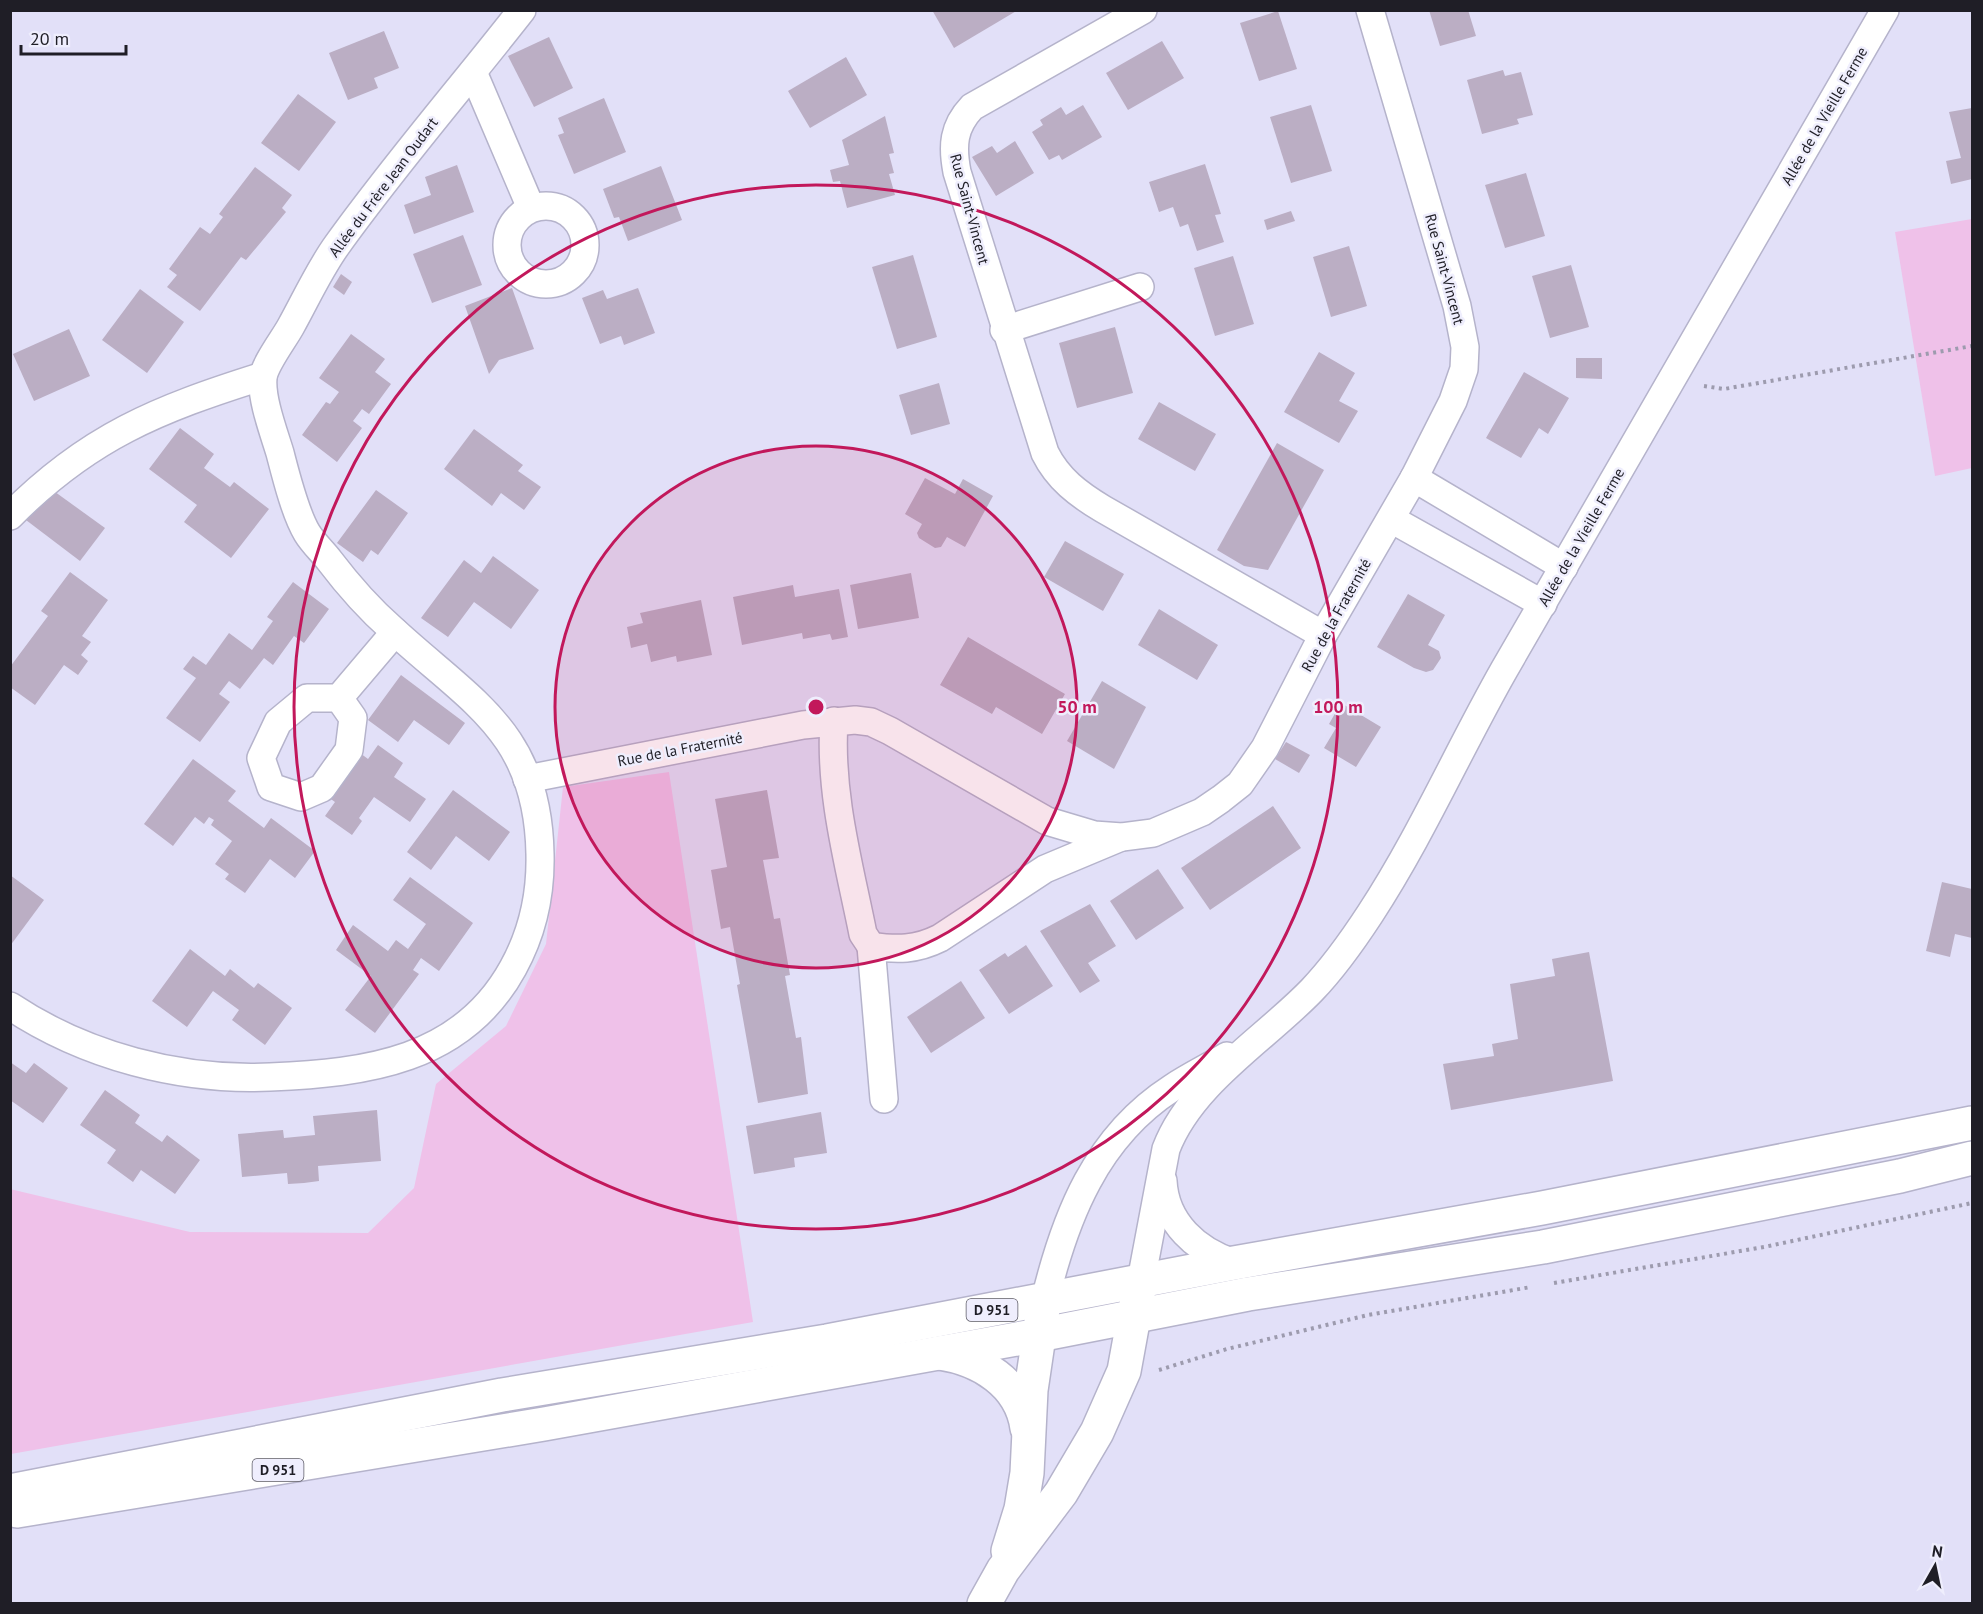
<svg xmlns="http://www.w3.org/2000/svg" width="1983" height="1614" viewBox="0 0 1983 1614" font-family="'PT Sans',sans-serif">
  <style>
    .green { fill: #efc1e9 }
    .building { fill: #bbaec4 }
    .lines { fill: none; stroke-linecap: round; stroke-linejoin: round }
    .minor-casing { stroke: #b5b3cb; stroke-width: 30 }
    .tertiary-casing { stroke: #b5b3cb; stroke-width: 36 }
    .primary-casing { stroke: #b5b3cb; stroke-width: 36 }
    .path { stroke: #9d9bae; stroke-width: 4; stroke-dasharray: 3 4.5; stroke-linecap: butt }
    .minor { stroke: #fff; stroke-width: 27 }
    .tertiary { stroke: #fff; stroke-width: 33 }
    .primary { stroke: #fff; stroke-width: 33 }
    .ring { fill: none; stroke: #c2185b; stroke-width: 3 }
    .labels { text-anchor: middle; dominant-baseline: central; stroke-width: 5; stroke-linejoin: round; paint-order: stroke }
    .shield { fill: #efeefd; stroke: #5d5c66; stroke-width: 1.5 }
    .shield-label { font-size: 14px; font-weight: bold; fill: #1f1e26 }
    .street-label { font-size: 15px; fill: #1f1e26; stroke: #efeefd }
    .centre { fill: #c2185b; stroke: #efeefd; stroke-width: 3 }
    .ring-label { font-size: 18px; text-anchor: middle; font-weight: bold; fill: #c2185b; stroke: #efeefd; stroke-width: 5; stroke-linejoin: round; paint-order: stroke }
  </style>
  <rect width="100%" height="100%" fill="#e2e0f8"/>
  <g class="green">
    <path d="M1972,219V468L1935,476L1895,232Z"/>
    <path d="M669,772L753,1322L11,1454L10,1189L190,1232L368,1233L414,1188L436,1084L506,1026L546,944L563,787Z"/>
  </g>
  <g class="building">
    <path d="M932,10H1018L954,48Z"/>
    <path d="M1429,10H1468L1476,36L1440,46Z"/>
    <path d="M1278,11L1297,69L1259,81L1240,23Z"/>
    <path d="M384,31L399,68L374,78L378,88L348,100L329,53Z"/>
    <path d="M549,37L573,88L534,107L508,56Z"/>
    <path d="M1162,41L1184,78L1128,110L1106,73Z"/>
    <path d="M846,57L867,95L810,128L788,91Z"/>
    <path d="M1503,70L1505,76L1521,72L1533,115L1517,119L1519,124L1482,134L1467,80Z"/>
    <path d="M298,94L336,122L299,171L261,143Z"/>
    <path d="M604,98L626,152L574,174L558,135L564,133L558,118Z"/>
    <path d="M1083,105L1102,137L1062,160L1059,155L1049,160L1032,132L1043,125L1040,120L1061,107L1066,115Z"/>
    <path d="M1311,105L1332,171L1291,183L1270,117Z"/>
    <path d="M1972,108V179L1951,184L1946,161L1961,158L1949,112Z"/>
    <path d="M885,116L894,153L889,154L894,173L889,174L895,195L847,208L840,181L833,182L830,170L849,165L842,140Z"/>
    <path d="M1015,141L1034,173L996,196L972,157L992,146L997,153Z"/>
    <path d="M1205,164L1221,214L1215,215L1224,242L1197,251L1188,224L1180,227L1173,207L1159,212L1149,182Z"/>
    <path d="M457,165L474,212L414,234L404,205L431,195L425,177Z"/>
    <path d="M661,166L682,220L628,241L619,217L614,218L603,189Z"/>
    <path d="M255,167L292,195L282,208L286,212L246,260L241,257L200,311L167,287L177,275L169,269L200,227L210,234L223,217L219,214Z"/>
    <path d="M1526,173L1545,236L1505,248L1485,185Z"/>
    <path d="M1291,211L1295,221L1267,230L1264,220Z"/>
    <path d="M463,235L482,285L432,303L413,254Z"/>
    <path d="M1349,246L1367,306L1331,317L1313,257Z"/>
    <path d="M913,255L937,337L897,349L872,267Z"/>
    <path d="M1233,256L1254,324L1215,336L1194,268Z"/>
    <path d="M1571,265L1589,327L1550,338L1532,276Z"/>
    <path d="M341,274L352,282L344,295L333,287Z"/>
    <path d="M512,288L534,349L499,360L489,374L465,306Z"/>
    <path d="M638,288L655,333L624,345L621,336L600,344L582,298L603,290L607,299Z"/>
    <path d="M140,289L184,322L147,373L102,340Z"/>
    <path d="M1115,327L1133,393L1077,408L1059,343Z"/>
    <path d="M69,329L90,376L34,401L13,354Z"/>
    <path d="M351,334L385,359L375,372L391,384L369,414L362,409L353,421L362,428L337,462L302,435L326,402L330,404L339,392L319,378Z"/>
    <path d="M1319,352L1355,373L1339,401L1358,411L1339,443L1284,412Z"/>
    <path d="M1576,358H1602V379L1576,378Z"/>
    <path d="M1524,372L1569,398L1548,434L1539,428L1521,458L1486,438Z"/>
    <path d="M939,383L950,424L911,435L899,395Z"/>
    <path d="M1159,402L1216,434L1195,471L1138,439Z"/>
    <path d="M180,428L214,454L204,468L230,487L234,482L269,509L231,558L184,522L197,505L149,469Z"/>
    <path d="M474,429L523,465L518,471L541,487L524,510L501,493L492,506L444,469Z"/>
    <path d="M1277,443L1324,470L1268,570L1244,566L1217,550Z"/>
    <path d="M925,478L955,494L963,479L993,496L965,547L947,537L941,547L935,548L919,538L917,533L922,524L905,514Z"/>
    <path d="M51,489L105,528L80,561L22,517Z"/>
    <path d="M376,490L408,513L378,555L371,550L363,562L337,543Z"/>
    <path d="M1065,541L1124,574L1103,611L1044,577Z"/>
    <path d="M493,556L539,590L511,629L474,602L448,637L421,618L464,560L481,573Z"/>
    <path d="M70,572L108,600L82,636L91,642L81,655L88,661L78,675L64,665L35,705L10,687V667L48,616L41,611Z"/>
    <path d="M911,573L919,618L858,629L850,585Z"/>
    <path d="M293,582L329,609L304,643L294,636L273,665L264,658L240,689L229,681L219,694L230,702L200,742L166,718L196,678L183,669L193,656L206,665L229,633L252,650L273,621L267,617Z"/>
    <path d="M793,585L795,597L839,589L848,637L832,640L830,634L803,639L802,633L742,645L733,597Z"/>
    <path d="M1408,594L1445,615L1428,645L1439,651L1441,658L1433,670L1426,672L1414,668L1377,647Z"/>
    <path d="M701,600L712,655L677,662L676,656L651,662L647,644L631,648L627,627L643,623L640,613Z"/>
    <path d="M1159,609L1218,645L1197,680L1138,645Z"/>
    <path d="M968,637L1065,694L1042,734L996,707L992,714L940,685Z"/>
    <path d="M401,675L465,723L449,745L414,720L398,742L368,720Z"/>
    <path d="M1102,681L1146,707L1114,769L1067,741Z"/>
    <path d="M1341,703L1381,727L1356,767L1324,748L1336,728L1329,724Z"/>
    <path d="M1286,742L1310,755L1299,773L1275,759Z"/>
    <path d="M378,745L403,763L394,777L426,799L410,822L374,797L359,818L362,821L352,835L325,816L335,802L328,797L360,753L368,759Z"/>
    <path d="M193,759L236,791L228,801L264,828L271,818L315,851L295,878L270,859L245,893L225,879L229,874L215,864L232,841L211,825L214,820L209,817L204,824L195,817L173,846L144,824Z"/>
    <path d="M453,790L510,832L489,861L456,836L431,870L407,852Z"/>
    <path d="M767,790L779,858L763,860L774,919L780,918L790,975L785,976L796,1038L801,1037L808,1094L758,1103L737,985L740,984L730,927L721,929L711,870L727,867L715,799Z"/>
    <path d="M1273,806L1301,848L1210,910L1181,868Z"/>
    <path d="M1158,869L1184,908L1136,940L1110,901Z"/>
    <path d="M10,875L44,900L10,946Z"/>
    <path d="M410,877L473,923L439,971L421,958L413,970L419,974L375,1033L345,1010L371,976L336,950L353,925L388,951L396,940L408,949L426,924L393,900Z"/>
    <path d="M1942,882L1972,889V938L1955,934L1950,957L1926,951Z"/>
    <path d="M1090,904L1116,946L1088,963L1100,981L1080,993L1040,931Z"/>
    <path d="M1026,945L1053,986L1009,1014L979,970L1005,953L1008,957Z"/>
    <path d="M190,949L225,976L230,969L254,988L258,983L292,1008L265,1045L232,1020L239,1010L213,991L187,1027L152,1001Z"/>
    <path d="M1589,952L1613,1081L1451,1110L1443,1064L1494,1056L1492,1044L1518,1039L1510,984L1555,976L1552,959Z"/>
    <path d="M961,981L985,1018L931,1053L907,1017Z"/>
    <path d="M10,1062L26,1073L34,1063L68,1088L43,1123L10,1100Z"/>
    <path d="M105,1090L140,1115L135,1123L162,1142L167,1135L200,1160L175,1194L141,1170L133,1182L107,1163L116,1150L80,1125Z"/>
    <path d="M377,1110L381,1161L318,1166L319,1181L304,1183L288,1184L287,1173L242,1177L238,1134L283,1130L284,1138L315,1135L313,1116Z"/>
    <path d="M821,1112L827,1153L794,1158L795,1167L754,1174L746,1126Z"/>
  </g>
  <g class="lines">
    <defs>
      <g id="minor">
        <path d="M1143,10L972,107C953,127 952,146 957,172L1045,453C1058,479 1078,494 1103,509L1323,635"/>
        <path d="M473,72L531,208"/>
        <circle cx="546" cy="245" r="39"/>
        <path d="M1004,330L1140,287"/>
        <path d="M1414,478L1564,567"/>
        <path d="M10,516C88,437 158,409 263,376"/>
        <path d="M1391,519L1543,604"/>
        <path d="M339,698L353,718L349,750L322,788L301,797L271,787L261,758L278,722L307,698H339L395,632"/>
        <path d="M834,721C829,793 849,864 863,934L871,946C897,950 916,950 940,938L1045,869L1119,838"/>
        <path d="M527,779L803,725L855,720L871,722L890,731L1047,821L1094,835L1122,837L1153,833L1202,812L1221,799L1240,784L1265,748L1323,635L1414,478L1453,401L1464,369L1465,347L1457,306L1370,10"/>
        <path d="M871,946L884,1099"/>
        <path d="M10,1006C85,1056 180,1081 270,1077C366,1073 462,1061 513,968C533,932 541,895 540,854C538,732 471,702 392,629C368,608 348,585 329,560C322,551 313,543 307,533C295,513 286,476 280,453C274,433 261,399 263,378C264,365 284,339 291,326C306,299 319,270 337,245C395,164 461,88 522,10"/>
        <path d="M1163,1181C1165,1223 1197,1251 1234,1263"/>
        <path d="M1141,1281L1166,1149C1191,1083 1265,1039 1312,990C1333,968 1353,940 1370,914C1421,836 1458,751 1504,670C1631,451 1757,230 1885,10"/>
        <path d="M1045,1300C1065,1217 1096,1137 1172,1088C1190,1076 1209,1067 1227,1056"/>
      </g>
      <g id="tertiary">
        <path d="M939,1353C980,1359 1021,1383 1027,1428"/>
        <path d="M1008,1551L1021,1509L1027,1473L1031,1390L1043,1309"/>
        <path d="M984,1604L1003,1570L1061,1493L1097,1432L1124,1371L1139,1289"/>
      </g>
      <g id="primary">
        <path d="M10,1491L502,1395L827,1341L1234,1263L1542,1208L1972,1123"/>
        <path d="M17,1511L544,1424L1039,1335L1248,1294L1543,1247L1900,1176L1972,1158"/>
      </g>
    </defs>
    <use href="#minor" class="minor-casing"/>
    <use href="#tertiary" class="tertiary-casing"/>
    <use href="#primary" class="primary-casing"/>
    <g class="path">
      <path d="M1704,386L1724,389L1972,346"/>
      <path d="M1554,1283L1764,1247L1972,1203"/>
      <path d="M1159,1370L1227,1349L1368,1315L1531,1287"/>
    </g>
    <use href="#minor" class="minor"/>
    <use href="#tertiary" class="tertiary"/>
    <use href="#primary" class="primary"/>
  </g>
  <circle cx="816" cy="707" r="261" fill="#c2185b" fill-opacity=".12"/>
  <g class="ring">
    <circle cx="816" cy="707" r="261"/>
    <circle cx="816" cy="707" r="522"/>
  </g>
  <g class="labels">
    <g class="shield">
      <rect x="966.5" y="1299" width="51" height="22" rx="4.5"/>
      <rect x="252.5" y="1459" width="51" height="22" rx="4.5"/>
    </g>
    <g class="shield-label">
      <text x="992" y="1310">D 951</text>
      <text x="278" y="1470">D 951</text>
    </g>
    <g class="street-label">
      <text transform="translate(1824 116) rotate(-60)">Allée de la Vieille Ferme</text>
      <text transform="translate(383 187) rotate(-53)">Allée du Frère Jean Oudart</text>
      <text transform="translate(970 209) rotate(75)">Rue Saint-Vincent</text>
      <text transform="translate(1445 269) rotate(75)">Rue Saint-Vincent</text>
      <text transform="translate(1581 537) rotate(-60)">Allée de la Vieille Ferme</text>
      <text transform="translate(1336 615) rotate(-61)">Rue de la Fraternité</text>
      <text transform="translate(680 749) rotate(-11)">Rue de la Fraternité</text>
    </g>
  </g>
  <circle cx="816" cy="707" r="9" class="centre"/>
  <g class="ring-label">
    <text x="1077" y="713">50 m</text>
    <text x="1338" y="713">100 m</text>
  </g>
  <rect width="1983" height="1614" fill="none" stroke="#1f1e26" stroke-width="24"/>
  <g transform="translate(1935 1566) rotate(9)" stroke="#efeefd" stroke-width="4.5" paint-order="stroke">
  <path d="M0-4.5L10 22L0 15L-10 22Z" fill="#1f1e26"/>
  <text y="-9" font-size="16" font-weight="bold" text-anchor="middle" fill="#1f1e26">N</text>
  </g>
  <path d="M21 45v9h105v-9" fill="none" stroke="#1f1e26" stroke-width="3"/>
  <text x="30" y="45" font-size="18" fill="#1f1e26" stroke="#efeefd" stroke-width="4.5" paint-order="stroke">20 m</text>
</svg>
